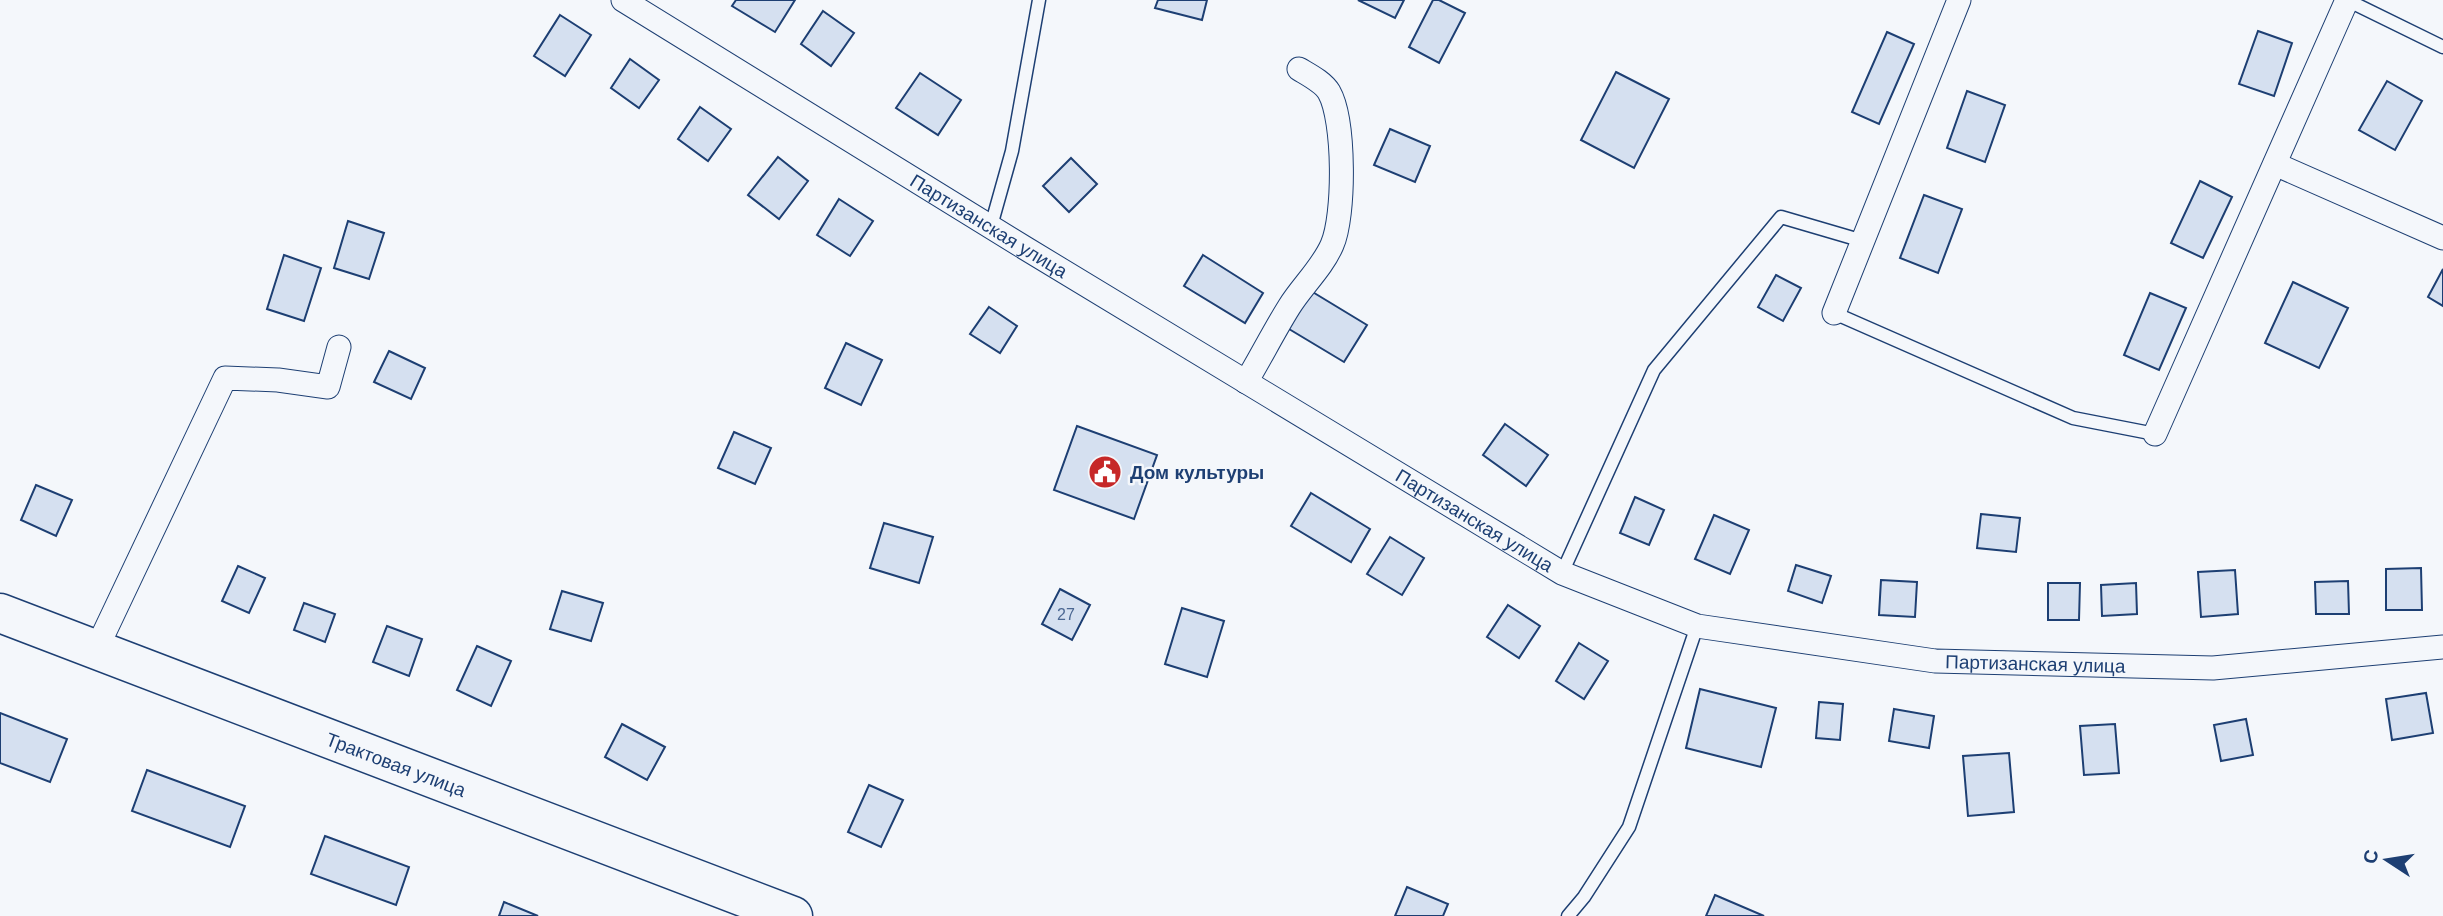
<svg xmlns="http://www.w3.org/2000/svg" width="2443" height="916" viewBox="0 0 2443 916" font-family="Arial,sans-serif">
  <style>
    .building { fill: #d5e0f0; stroke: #1d3f73; stroke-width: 2 }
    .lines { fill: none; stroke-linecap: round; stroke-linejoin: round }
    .service-casing { stroke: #1d3f73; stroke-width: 15 }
    .minor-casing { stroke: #1d3f73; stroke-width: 25 }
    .trunk-casing { stroke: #1d3f73; stroke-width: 41 }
    .service { stroke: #f4f7fb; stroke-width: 12 }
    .minor { stroke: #f4f7fb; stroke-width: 23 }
    .trunk { stroke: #f4f7fb; stroke-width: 38 }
    .labels { text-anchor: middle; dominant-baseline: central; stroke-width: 5; stroke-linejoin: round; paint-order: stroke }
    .number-label { font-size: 16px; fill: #4b6792 }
    .street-label { font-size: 19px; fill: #1d3f73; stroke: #f4f7fb }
    .poi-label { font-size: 19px; font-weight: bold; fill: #1d3f73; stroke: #f4f7fb; text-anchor: start }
  </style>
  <rect width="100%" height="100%" fill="#f4f7fb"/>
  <g class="building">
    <path d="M736,0H795L775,32L732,6Z"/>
    <path d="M1158,0H1207L1202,20L1155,8Z"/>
    <path d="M1358,0H1404L1395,18Z"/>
    <path d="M1433,0H1439L1465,13L1439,63L1409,47Z"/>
    <path d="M823,11L854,33L831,66L801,44Z"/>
    <path d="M560,15L591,35L565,76L534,56Z"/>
    <path d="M2258,31L2292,43L2274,96L2239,84Z"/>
    <path d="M1887,32L1914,44L1879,124L1852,112Z"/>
    <path d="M630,59L659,80L639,108L611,88Z"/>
    <path d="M1616,72L1669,99L1634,168L1581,140Z"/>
    <path d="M920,73L961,100L938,135L896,108Z"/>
    <path d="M2387,81L2422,101L2395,150L2359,130Z"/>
    <path d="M1967,91L2005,105L1985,162L1947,148Z"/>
    <path d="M700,107L731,129L708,161L678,139Z"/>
    <path d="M1390,129L1430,146L1415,182L1374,165Z"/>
    <path d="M778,157L808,181L779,219L748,195Z"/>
    <path d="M1071,158L1097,184L1069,212L1043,186Z"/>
    <path d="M2200,181L2232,197L2203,258L2171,243Z"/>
    <path d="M1924,195L1962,209L1938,273L1900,258Z"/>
    <path d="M839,199L873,221L850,256L817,235Z"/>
    <path d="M348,221L384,233L369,279L334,268Z"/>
    <path d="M284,255L321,268L304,321L267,309Z"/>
    <path d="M1203,255L1263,293L1245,323L1184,286Z"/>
    <path d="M2443,269V306L2428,297Z"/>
    <path d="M1776,275L1801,288L1783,321L1758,307Z"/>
    <path d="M2293,282L2348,308L2319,368L2265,343Z"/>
    <path d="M1306,288L1367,325L1344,362L1284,326Z"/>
    <path d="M2150,293L2186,308L2159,370L2124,355Z"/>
    <path d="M989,307L1017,326L1000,353L970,334Z"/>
    <path d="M846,343L882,360L861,405L825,388Z"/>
    <path d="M389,351L425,368L411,399L374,382Z"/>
    <path d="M1505,424L1548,455L1526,486L1483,455Z"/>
    <path d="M1077,426L1157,455L1134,519L1054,490Z"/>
    <path d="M734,432L771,448L755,484L718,468Z"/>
    <path d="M36,485L72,500L56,536L21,520Z"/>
    <path d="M1311,493L1370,529L1351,562L1291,526Z"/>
    <path d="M1635,497L1664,510L1649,545L1620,533Z"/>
    <path d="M1981,514L2020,518L2016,552L1977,548Z"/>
    <path d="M1714,515L1749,530L1730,574L1695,559Z"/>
    <path d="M884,523L933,537L919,583L870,568Z"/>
    <path d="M1390,537L1424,558L1402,595L1367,574Z"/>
    <path d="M1796,565L1831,576L1822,603L1788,591Z"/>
    <path d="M238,566L265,578L249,613L222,601Z"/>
    <path d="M2421,568L2422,610H2386V569Z"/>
    <path d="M2235,570L2238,614L2201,617L2198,572Z"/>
    <path d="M1881,580L1917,582L1915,617L1879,615Z"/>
    <path d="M2348,581L2349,614H2316L2315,582Z"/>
    <path d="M2048,583H2080L2079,620H2048Z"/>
    <path d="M2136,583L2137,614L2102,616L2101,585Z"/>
    <path d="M1060,589L1090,605L1072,640L1042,624Z"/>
    <path d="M562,591L603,603L591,641L550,629Z"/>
    <path d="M304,603L335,614L325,642L294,630Z"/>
    <path d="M1508,605L1540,626L1519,658L1487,637Z"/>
    <path d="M1182,608L1224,621L1207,677L1165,664Z"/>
    <path d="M387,626L422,639L409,676L373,662Z"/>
    <path d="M1579,643L1608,661L1584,699L1556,681Z"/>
    <path d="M477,646L511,661L491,706L457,690Z"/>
    <path d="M1700,689L1776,708L1761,767L1686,748Z"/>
    <path d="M2426,693L2433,733L2392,740L2386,699Z"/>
    <path d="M1819,702L1843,704L1840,740L1816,738Z"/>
    <path d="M1894,709L1934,716L1929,748L1889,741Z"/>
    <path d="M0,713L67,739L50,782L0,763Z"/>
    <path d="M2246,719L2253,755L2221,761L2214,725Z"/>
    <path d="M622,724L665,747L647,780L605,757Z"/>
    <path d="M2115,724L2119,773L2084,775L2080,726Z"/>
    <path d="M2009,753L2014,812L1968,816L1963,756Z"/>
    <path d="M147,770L245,806L230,847L132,811Z"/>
    <path d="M869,785L903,800L881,847L848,832Z"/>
    <path d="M325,836L409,867L396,905L311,874Z"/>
    <path d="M1407,887L1448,904L1443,916H1395Z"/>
    <path d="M1715,895L1764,916H1706Z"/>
    <path d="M504,902L538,916H499Z"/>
  </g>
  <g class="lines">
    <defs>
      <g id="service">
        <path d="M2347,0L2443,47"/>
        <path d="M991,226L1012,151L1039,0"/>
        <path d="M1834,313L2073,418L2155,434"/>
        <path d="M1562,573L1654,370L1781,217L1863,241"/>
        <path d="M1568,916L1584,897L1629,827L1697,626"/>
      </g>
      <g id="minor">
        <path id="s1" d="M623,0L1025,248L1562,573L1697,626L1935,661L2213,668L2443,647"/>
        <path d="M2275,164L2443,238"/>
        <path d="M1834,313L1959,0"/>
        <path d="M1246,382C1261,357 1274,331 1289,307C1302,286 1322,268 1332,245C1345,216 1345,120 1329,92C1323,82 1309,75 1299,69"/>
        <path d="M2155,434L2347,0"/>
        <path d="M96,650L225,378L278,380L328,387L339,347"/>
      </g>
      <g id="trunk">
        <path id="s2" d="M0,613L793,916"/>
      </g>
    </defs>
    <use href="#service" class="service-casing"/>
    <use href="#minor" class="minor-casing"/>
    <use href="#trunk" class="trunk-casing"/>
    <use href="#service" class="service"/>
    <use href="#minor" class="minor"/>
    <use href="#trunk" class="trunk"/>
  </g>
  <defs>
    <symbol id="civic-disc" viewBox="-11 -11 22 22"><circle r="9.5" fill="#c62828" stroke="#f4f7fb"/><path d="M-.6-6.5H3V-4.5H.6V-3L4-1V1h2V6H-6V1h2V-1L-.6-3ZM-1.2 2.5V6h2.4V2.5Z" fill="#fff"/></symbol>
  </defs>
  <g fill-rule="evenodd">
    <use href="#civic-disc" x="1086" y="453" width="38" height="38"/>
  </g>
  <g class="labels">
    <g class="number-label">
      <text x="1066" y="614">27</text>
    </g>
    <g class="street-label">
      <text stroke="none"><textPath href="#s1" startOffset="430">Партизанская улица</textPath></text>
      <text stroke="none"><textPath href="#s1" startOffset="998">Партизанская улица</textPath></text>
      <text stroke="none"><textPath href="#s1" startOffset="1586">Партизанская улица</textPath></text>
      <text stroke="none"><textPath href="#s2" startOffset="424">Трактовая улица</textPath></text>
    </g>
    <g class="poi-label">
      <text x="1130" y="472">Дом культуры</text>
    </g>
  </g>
  <g transform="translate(2387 860) rotate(282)" stroke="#f4f7fb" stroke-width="5" paint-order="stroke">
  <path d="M0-5L12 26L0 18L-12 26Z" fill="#1d3f73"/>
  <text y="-10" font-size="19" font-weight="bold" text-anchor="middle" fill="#1d3f73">С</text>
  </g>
</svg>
